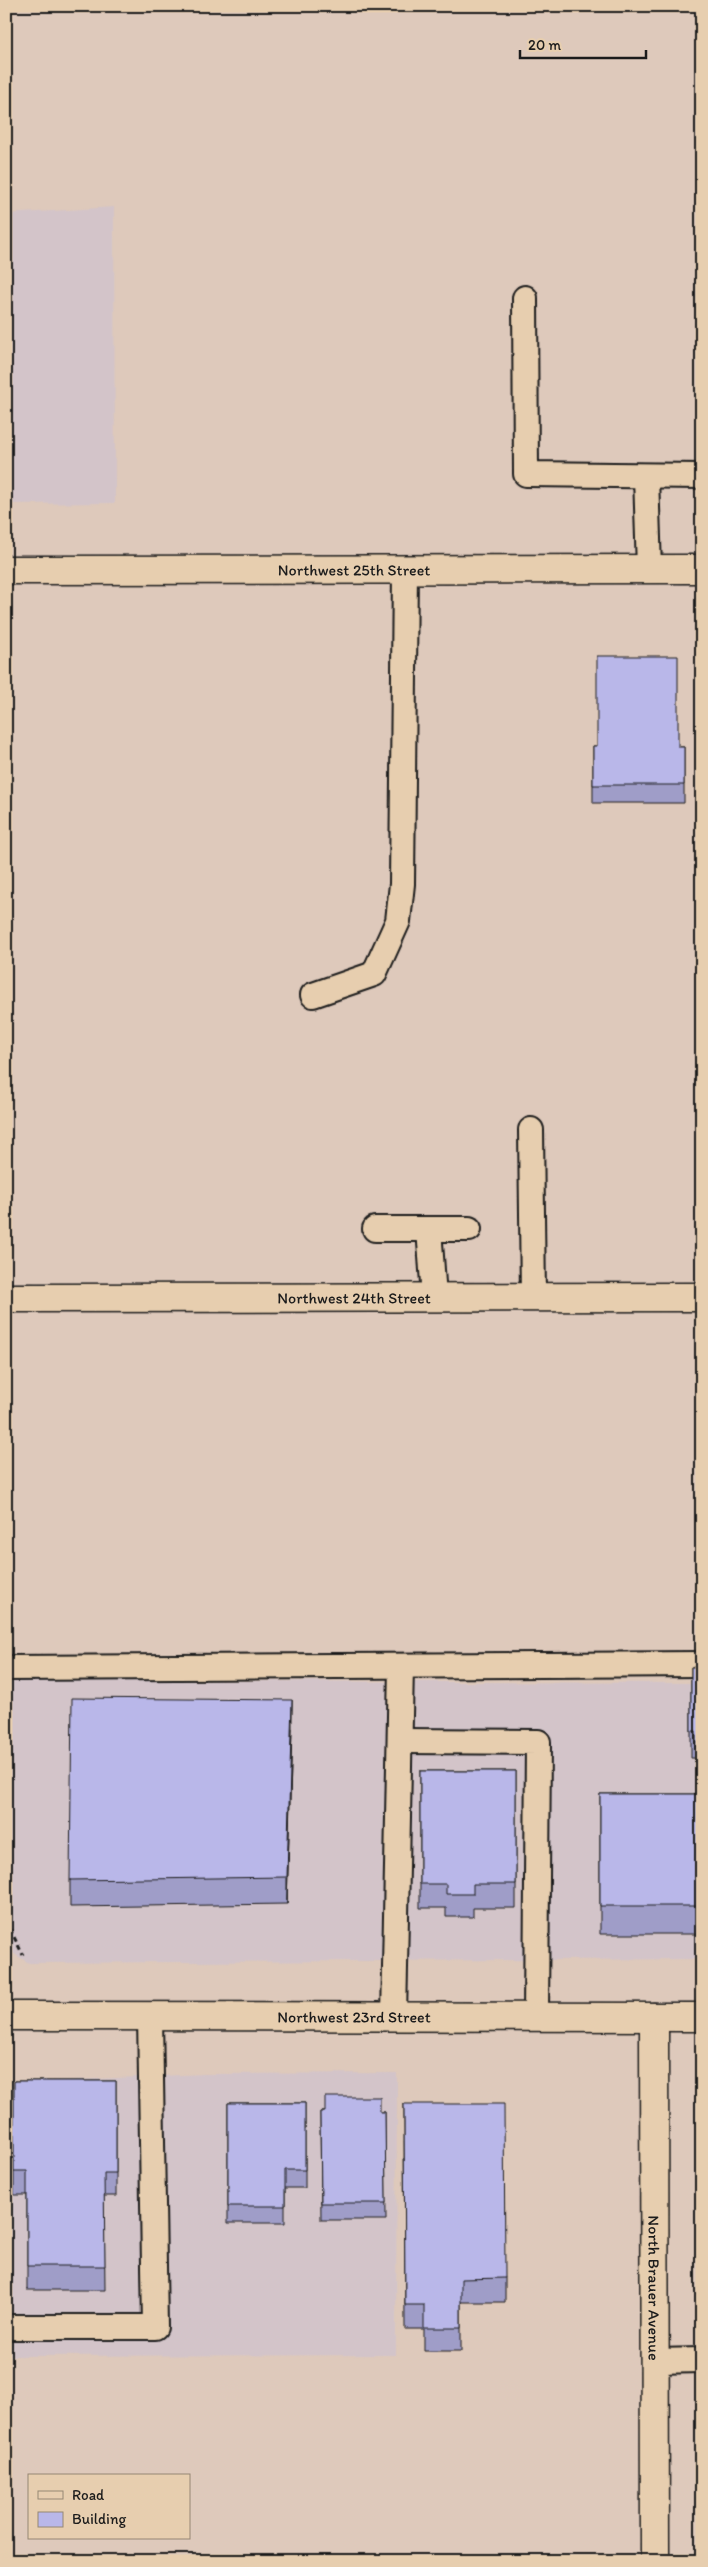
<svg xmlns="http://www.w3.org/2000/svg" width="708" height="2567" viewBox="0 0 708 2567" font-family="Itim,sans-serif">
  <style>
    .built { fill: #d3c4c9 }
    .lines { fill: none; stroke-linecap: round; stroke-linejoin: round }
    .lane-casing { stroke: #1c1c1c; stroke-width: 28 }
    .street-casing { stroke: #1c1c1c; stroke-width: 31 }
    .secondary-casing { stroke: #1c1c1c; stroke-width: 31 }
    .path { stroke: #1c1c1c; stroke-width: 3; stroke-dasharray: 5 4; stroke-linecap: butt }
    .lane { stroke: #e7ceaf; stroke-width: 24 }
    .street { stroke: #e7ceaf; stroke-width: 28 }
    .secondary { stroke: #e7ceaf; stroke-width: 28 }
    .wall { fill: #9f9dc8; stroke: #1c1c1c }
    .shaded-wall { fill: #8280a3; stroke: #1c1c1c }
    .building { fill: #b9b7e9; stroke: #1c1c1c }
    .labels { text-anchor: middle; dominant-baseline: central; stroke-width: 4; stroke-linejoin: round; paint-order: stroke }
    .street-label { font-size: 16px; fill: #1c1c1c; stroke: #e7ceaf }
  </style>
  <rect width="100%" height="100%" fill="#dec9bb"/>
  <filter id="ink" filterUnits="userSpaceOnUse"><feTurbulence type="fractalNoise" baseFrequency=".02" numOctaves="2"/><feDisplacementMap in="SourceGraphic" scale="10" xChannelSelector="R" yChannelSelector="G"/><feConvolveMatrix kernelMatrix="1 2 1 2 8 2 1 2 1" color-interpolation-filters="sRGB"/></filter>
  <g filter="url(#ink)">
    <g class="built">
      <path d="M114,207L115,503L6,504V214Z"/>
      <path d="M6,1680L702,1683V1959L29,1963L6,1949Z"/>
      <path d="M397,2073L396,2355L6,2356V2083L205,2074Z"/>
    </g>
    <g class="lines">
      <defs>
        <g id="lane">
          <path d="M525,298L526,474L702,476"/>
          <path d="M646,476L649,569"/>
          <path d="M313,995L374,974L398,921L402,884L405,570"/>
          <path d="M531,1130L533,1297"/>
          <path d="M375,1229H469"/>
          <path d="M429,1229L434,1297"/>
          <path d="M6,1668L702,1664"/>
          <path d="M400,1741L538,1742L536,2017"/>
          <path d="M394,2017L401,1666"/>
          <path d="M6,2327H155L150,2016"/>
          <path d="M655,2361L702,2360"/>
        </g>
        <g id="street">
          <path id="s1" d="M6,570L702,569"/>
          <path id="s2" d="M6,1298L702,1297"/>
          <path id="s3" d="M654,2017L655,2561"/>
        </g>
        <g id="secondary">
          <path id="s4" d="M6,2016L702,2017"/>
        </g>
      </defs>
      <use href="#lane" class="lane-casing"/>
      <use href="#street" class="street-casing"/>
      <use href="#secondary" class="secondary-casing"/>
      <path class="path" d="M6,1921L23,1955"/>
      <use href="#lane" class="lane"/>
      <use href="#street" class="street"/>
      <use href="#secondary" class="secondary"/>
    </g>
    <g class="wall">
      <path d="M593,746L684,747V803H593Z"/>
      <path d="M691,1667H702V1934H600V1794H696V1758H691Z"/>
      <path d="M292,1728L287,1904L70,1907V1880Z"/>
      <path d="M420,1771H516V1908H473V1917H446V1908H420Z"/>
      <path d="M14,2081H116V2196H104L105,2290H27V2195H14Z"/>
      <path d="M228,2103H305V2188H285V2223H228Z"/>
      <path d="M404,2104L505,2278V2302H461V2351H424V2329H405Z"/>
      <path d="M320,2112H385L386,2220H321Z"/>
    </g>
    <path class="shaded-wall" d="M292,1700V1728L287,1904V1877Z"/>
    <g class="building">
      <path d="M597,656H678V747H684V785H593V746H597Z"/>
      <path d="M691,1667H702V1906H600V1794H696V1731H691Z"/>
      <path d="M72,1698L292,1700L287,1877L70,1880Z"/>
      <path d="M420,1771H516V1884H473V1894H446V1884H420Z"/>
      <path d="M14,2081H116V2173H104L105,2266H27V2171H14Z"/>
      <path d="M325,2097H380V2112H385L386,2203H321L320,2112H325Z"/>
      <path d="M228,2103H305V2170H285V2206H228Z"/>
      <path d="M404,2104H504L505,2278L461,2279V2328H424V2305H405Z"/>
    </g>
  </g>
  <g class="labels">
    <g class="street-label">
      <text stroke="none"><textPath href="#s1" startOffset="348">Northwest 25th Street</textPath></text>
      <text stroke="none"><textPath href="#s2" startOffset="348">Northwest 24th Street</textPath></text>
      <text stroke="none"><textPath href="#s4" startOffset="348">Northwest 23rd Street</textPath></text>
      <text stroke="none"><textPath href="#s3" startOffset="271">North Brauer Avenue</textPath></text>
    </g>
  </g>
  <rect width="708" height="2567" fill="none" stroke="#e7ceaf" stroke-width="25"/>
  <rect x="12" y="12" width="683" height="2542" fill="none" stroke="#1c1c1c" stroke-width="2" filter="url(#ink)"/>
  <rect x="28" y="2474" width="162" height="65" fill="#e7ceaf" stroke="#968774"/>
  <rect x="38" y="2491" width="25" height="8" fill="#e7ceaf" stroke="#968774"/>
  <text x="72" y="2500" font-size="15" fill="#1c1c1c">Road</text>
  <rect x="38" y="2512" width="25" height="15" fill="#b9b7e9" stroke="#968774"/>
  <text x="72" y="2524" font-size="15" fill="#1c1c1c">Building</text>
  <path d="M520 50v8h126v-8" fill="none" stroke="#1c1c1c" stroke-width="2.5"/>
  <text x="528" y="50" font-size="15" fill="#1c1c1c" stroke="#e7ceaf" stroke-width="4" paint-order="stroke">20 m</text>
</svg>
